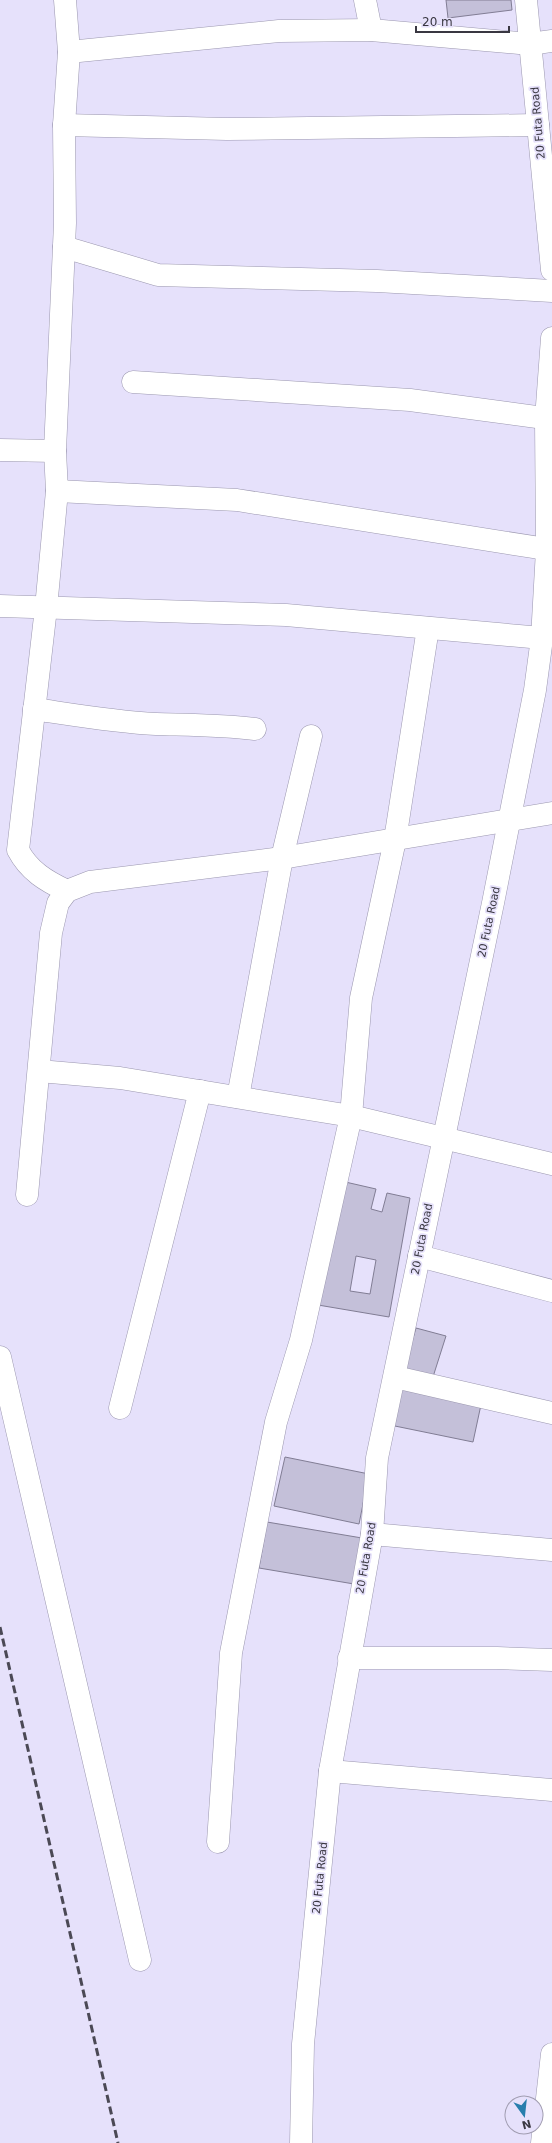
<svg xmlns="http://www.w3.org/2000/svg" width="552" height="2143" viewBox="0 0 552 2143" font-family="'DejaVu Sans',sans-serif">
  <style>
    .building { fill: #c4c0d9; stroke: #817d94; fill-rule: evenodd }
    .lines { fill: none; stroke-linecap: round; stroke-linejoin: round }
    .minor-casing { stroke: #9b97af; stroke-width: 23 }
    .minor { stroke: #fff; stroke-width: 22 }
    .rail { stroke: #4b4955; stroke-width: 3; stroke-dasharray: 8 4; stroke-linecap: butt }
    .labels { text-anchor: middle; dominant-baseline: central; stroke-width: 3.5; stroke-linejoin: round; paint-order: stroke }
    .street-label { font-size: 11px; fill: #393741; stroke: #e6e1fb }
  </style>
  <rect width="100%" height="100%" fill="#e6e1fb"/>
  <g class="building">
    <path d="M446,0H511L512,10L448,18Z"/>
    <path d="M341,1181L376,1189L371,1209L382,1212L387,1193L410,1198L389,1317L318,1305ZM356,1256L376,1260L370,1294L350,1291Z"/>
    <path d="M416,1328L446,1336L432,1380L403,1372Z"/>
    <path d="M400,1383L482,1400L473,1442L390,1425Z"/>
    <path d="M285,1457L369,1474L359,1524L274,1506Z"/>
    <path d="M267,1522L362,1538L354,1584L259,1568Z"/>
  </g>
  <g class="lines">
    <defs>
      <g id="minor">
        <path d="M65,0L69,52L64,125L65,223L55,451L57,491L46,608L18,850C29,871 46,881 67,891"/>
        <path d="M365,0L371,30"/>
        <path d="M526,0L552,270"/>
        <path d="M69,52L279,31L371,30L530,44L552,41"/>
        <path d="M64,125L227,129L538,125"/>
        <path d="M64,247L158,275L377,281L552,291"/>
        <path d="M133,382L410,400L552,419"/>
        <path d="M0,450L55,451"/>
        <path d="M57,491L237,500L552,550"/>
        <path d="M0,606L286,615L542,638"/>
        <path d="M34,709C75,715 115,722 156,724C189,725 222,725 255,729"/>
        <path d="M39,1071L120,1078L351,1116L552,1164"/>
        <path d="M238,1097L282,858L311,736"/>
        <path d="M27,1195L51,933L58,903L67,891L90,882L282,858L552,813"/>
        <path d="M419,1256L552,1291"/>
        <path d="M0,1357L140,1960"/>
        <path d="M395,1377L552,1413"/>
        <path d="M120,1408L200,1091"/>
        <path d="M372,1534L552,1550"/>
        <path d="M349,1658H497L552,1660"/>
        <path d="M330,1771L552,1790"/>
        <path d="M218,1842L231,1653L276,1422L301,1340L351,1116L361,998L395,840L428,628"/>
        <path d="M301,2143L303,2044L330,1771L372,1534L377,1458L493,903L535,690L542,638L547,550L546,419L552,338"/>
        <path d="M542,2143L552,2054"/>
      </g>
    </defs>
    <use href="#minor" class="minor-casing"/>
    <use href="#minor" class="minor"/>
    <path class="rail" d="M0,1627L118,2143"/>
  </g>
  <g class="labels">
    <g class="street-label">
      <text transform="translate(538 123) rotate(-95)">20 Futa Road</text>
      <text transform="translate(489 922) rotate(-78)">20 Futa Road</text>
      <text transform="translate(422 1239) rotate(-79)">20 Futa Road</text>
      <text transform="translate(366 1558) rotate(-80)">20 Futa Road</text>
      <text transform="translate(320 1878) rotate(-84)">20 Futa Road</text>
    </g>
  </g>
  <g transform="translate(524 2115) rotate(165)"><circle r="19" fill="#e6e1fb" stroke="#a19db1"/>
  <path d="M0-3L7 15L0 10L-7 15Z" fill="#277ead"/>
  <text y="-6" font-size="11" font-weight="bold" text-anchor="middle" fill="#393741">N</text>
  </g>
  <path d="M416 26v6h93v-6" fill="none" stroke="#393741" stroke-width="2"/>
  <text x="422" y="26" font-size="12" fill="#393741" stroke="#e6e1fb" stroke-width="3" paint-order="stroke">20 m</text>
</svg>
